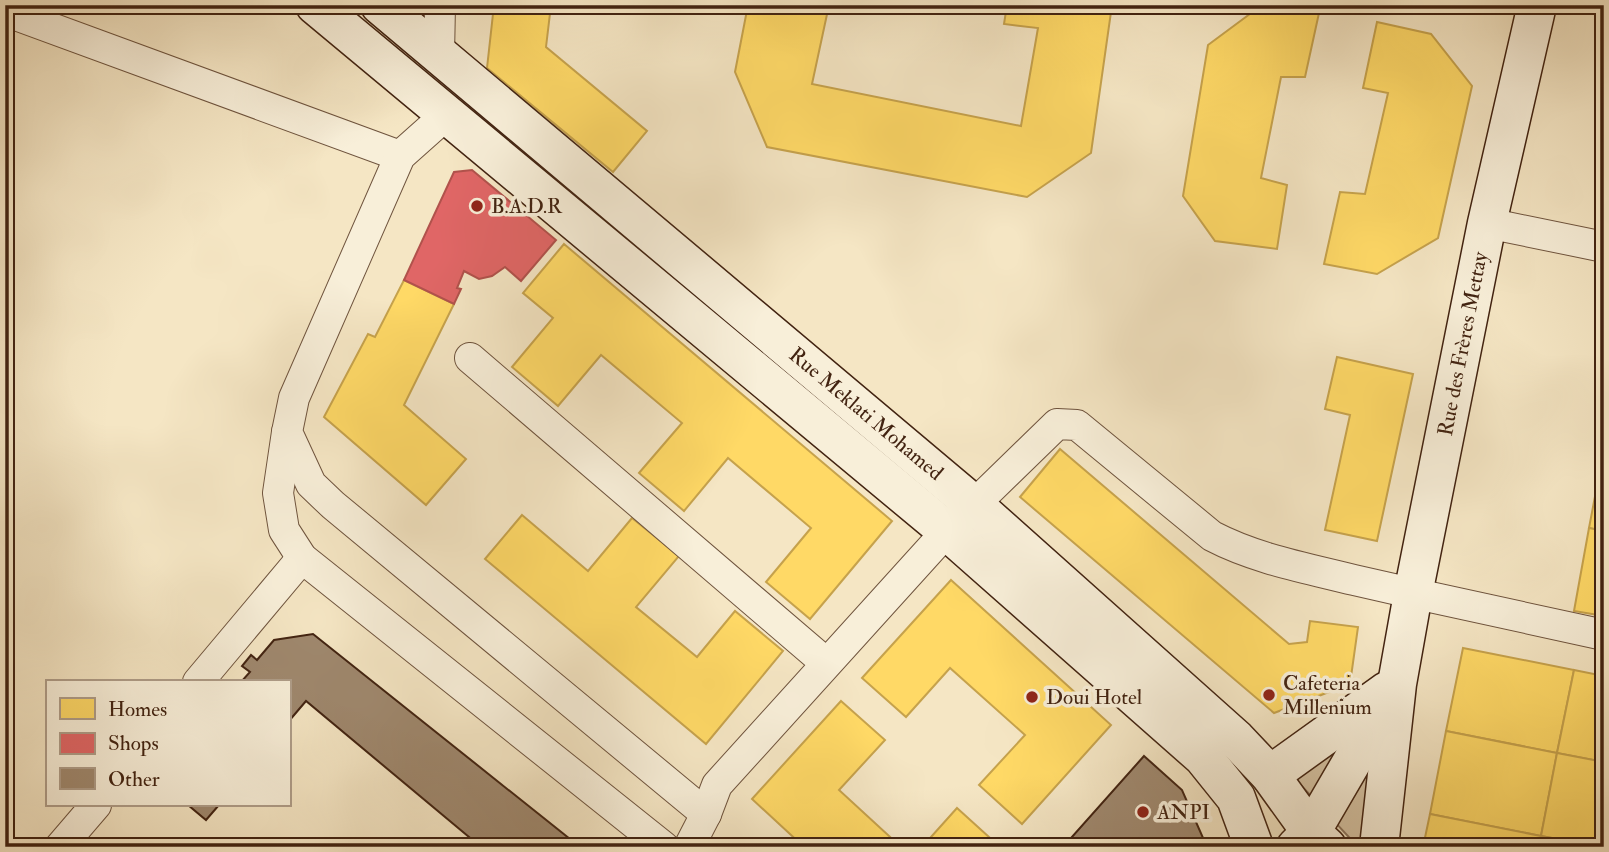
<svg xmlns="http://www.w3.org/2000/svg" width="1609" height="852" viewBox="0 0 1609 852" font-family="'IM FELL Double Pica',serif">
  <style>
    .green { fill: #d7c5a6; stroke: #8c745c; stroke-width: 2 }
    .homes { fill: #ffd966; stroke: #c6a24c; stroke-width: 2 }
    .shops { fill: #e06666; stroke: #b1524c; stroke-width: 2 }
    .building { fill: #9f886e; stroke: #422311; stroke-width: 2 }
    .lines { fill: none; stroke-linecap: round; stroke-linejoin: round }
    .street-casing { stroke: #6f543e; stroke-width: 32 }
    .secondary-casing { stroke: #422311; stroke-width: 41 }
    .street { stroke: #f8efd9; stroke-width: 30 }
    .secondary { stroke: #f8efd9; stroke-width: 38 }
    .poi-dot { fill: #8f2418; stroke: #f8efd9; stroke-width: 2.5 }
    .labels { text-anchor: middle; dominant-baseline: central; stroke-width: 7; stroke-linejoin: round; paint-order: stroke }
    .poi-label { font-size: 21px; fill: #422311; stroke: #f8efd9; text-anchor: start }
    .street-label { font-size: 21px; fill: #422311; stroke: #f8efd9 }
  </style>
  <rect width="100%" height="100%" fill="#f5e6c4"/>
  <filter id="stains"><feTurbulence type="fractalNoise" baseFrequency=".00286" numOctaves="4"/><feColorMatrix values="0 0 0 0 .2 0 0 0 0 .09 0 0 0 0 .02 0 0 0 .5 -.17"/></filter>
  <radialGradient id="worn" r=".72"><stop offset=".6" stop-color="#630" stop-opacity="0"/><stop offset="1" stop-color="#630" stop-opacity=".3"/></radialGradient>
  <g class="green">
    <path d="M1359,727L1313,798L1293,777Z"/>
    <path d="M1383,742L1367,847H1358L1332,819Z"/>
  </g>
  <g class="homes">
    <path d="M494,5H551L546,47L647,131L613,172L487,68Z"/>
    <path d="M748,5H829L812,84L1021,126L1038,28L1004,24L1007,5H1112L1091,153L1027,197L767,147L735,72Z"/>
    <path d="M1262,5H1280L1319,13L1305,77H1281L1261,178L1287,185L1277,249L1215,241L1183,196L1208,45Z"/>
    <path d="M1377,22L1431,34L1472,86L1438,238L1377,274L1324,264L1340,192L1365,194L1388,93L1363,88Z"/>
    <path d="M564,244L892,521L810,619L766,582L811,528L728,458L684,511L639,473L682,423L601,355L558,406L512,367L553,318L523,293Z"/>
    <path d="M404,280L454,304L404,405L466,459L426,505L324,417L368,334L375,337Z"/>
    <path d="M1337,357L1413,374L1377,541L1325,530L1350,415L1325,409Z"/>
    <path d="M1060,449L1289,644L1307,642L1310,621L1358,627L1350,684L1274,713L1020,497Z"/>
    <path d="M1604,449V531L1589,528Z"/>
    <path d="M522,515L588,571L632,518L679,556L636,607L697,657L735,611L783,651L706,744L485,559Z"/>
    <path d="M1589,528L1604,531V616L1574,611Z"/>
    <path d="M951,580L1111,725L1022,824L979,785L1025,735L950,668L906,717L862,678Z"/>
    <path d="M1463,648L1574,670L1557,753L1446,731Z"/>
    <path d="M1574,670L1604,676V762L1557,753Z"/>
    <path d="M841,701L885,740L839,790L901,847H804L752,799Z"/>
    <path d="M1446,731L1557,753L1541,836L1430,814Z"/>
    <path d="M1557,753L1604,762V847L1541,836Z"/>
    <path d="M957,808L1000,847H922Z"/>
    <path d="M1430,814L1541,836L1538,847H1423Z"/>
    <path d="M1541,836L1597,847H1538Z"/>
  </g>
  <path class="shops" d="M472,170L556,240L521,281L505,267L492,276L479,279L464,271L457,288L461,289L454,304L404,280L454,172Z"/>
  <g class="building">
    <path d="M313,634L580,847H481L306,701L289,721V682H241L250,672L242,666L251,655L257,660L274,640Z"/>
    <path d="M1144,756L1182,790L1207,847H1063Z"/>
    <path d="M188,805H219L206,820Z"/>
  </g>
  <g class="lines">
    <defs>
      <g id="street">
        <path d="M5,11L400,156"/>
        <path d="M439,56L440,5"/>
        <path d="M446,115L400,156L294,398L287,432L311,484L333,505L706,814"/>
        <path d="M1487,223L1604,247"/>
        <path d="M470,358L826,663"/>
        <path d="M287,432L278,493L284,530L302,558L664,847"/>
        <path d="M198,682L302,558"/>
        <path d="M60,847L96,805"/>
        <path d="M689,847L706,814L717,785L947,531L1057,424L1077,425L1212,536C1256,559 1306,568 1354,580C1437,599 1520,617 1604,635"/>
      </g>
      <g id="secondary">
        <path d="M315,5L947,531L1203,757L1236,798L1254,847"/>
        <path d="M380,5L974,505L1236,739L1270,775L1311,832L1327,847"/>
        <path d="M1270,775L1387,691"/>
        <path d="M1296,847L1311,832L1389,698"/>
        <path d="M1379,847L1397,684L1413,594L1487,223L1537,5"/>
      </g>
    </defs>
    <use href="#street" class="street-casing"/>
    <use href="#secondary" class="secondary-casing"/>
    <use href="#street" class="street"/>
    <use href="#secondary" class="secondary"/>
  </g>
  <g class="poi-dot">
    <circle cx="477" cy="206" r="7"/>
    <circle cx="1269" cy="695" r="7"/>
    <circle cx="1032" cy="697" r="7"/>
    <circle cx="1143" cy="812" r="7"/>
  </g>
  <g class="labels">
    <g class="poi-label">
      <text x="491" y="206">B.A.D.R</text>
      <text x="1283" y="683">Cafeteria<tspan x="1283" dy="24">Millenium</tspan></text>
      <text x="1046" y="697">Doui Hotel</text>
      <text x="1157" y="812">ANPI</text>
    </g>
    <g class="street-label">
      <text transform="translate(1463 344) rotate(-79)">Rue des Frères Mettay</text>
      <text transform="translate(866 414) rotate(40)">Rue Meklati Mohamed</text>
    </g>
  </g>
  <rect width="1609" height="852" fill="none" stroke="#f5e6c4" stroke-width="28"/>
  <rect x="7" y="7" width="1595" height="838" fill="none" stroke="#422311" stroke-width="3.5"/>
  <rect x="14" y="14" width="1581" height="824" fill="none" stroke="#422311" stroke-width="2"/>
  <rect x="46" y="680" width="245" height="126" fill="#f8efd9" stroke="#af9d89" stroke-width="2"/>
  <rect x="60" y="698" width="35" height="21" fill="#ffd966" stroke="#af9d89" stroke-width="2"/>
  <text x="108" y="716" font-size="21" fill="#422311">Homes</text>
  <rect x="60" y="733" width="35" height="21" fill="#e06666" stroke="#af9d89" stroke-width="2"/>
  <text x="108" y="750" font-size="21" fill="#422311">Shops</text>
  <rect x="60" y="768" width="35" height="21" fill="#9f886e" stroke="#af9d89" stroke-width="2"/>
  <text x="108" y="786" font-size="21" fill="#422311">Other</text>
  <rect width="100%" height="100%" filter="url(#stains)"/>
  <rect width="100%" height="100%" fill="url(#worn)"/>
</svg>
